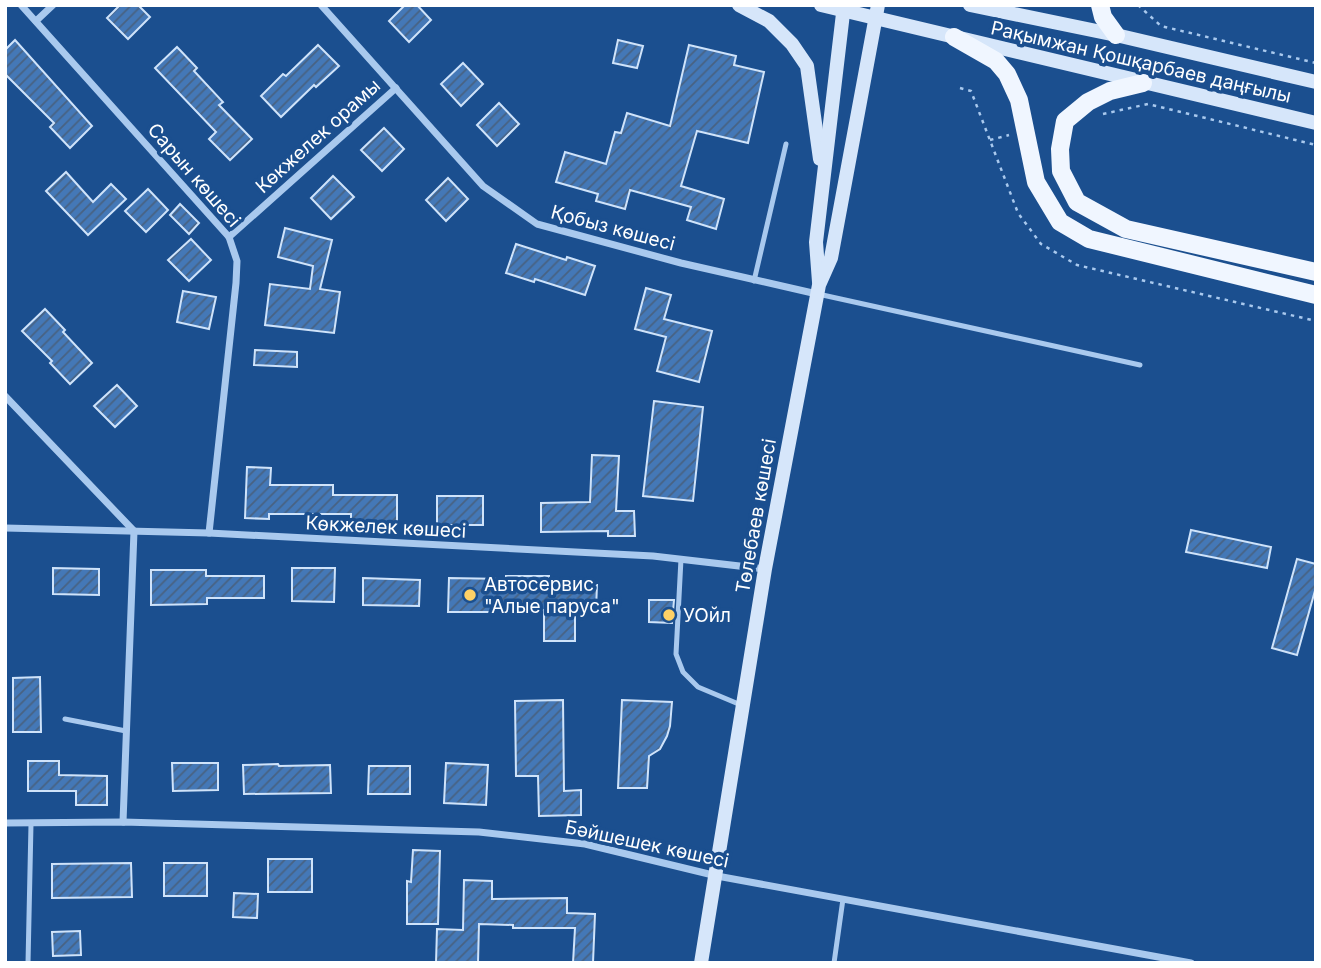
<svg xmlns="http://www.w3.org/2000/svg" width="1321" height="968" viewBox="0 0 1321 968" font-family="Inter,sans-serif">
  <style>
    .building { fill: url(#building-hatch); stroke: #cfe3fa; stroke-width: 2 }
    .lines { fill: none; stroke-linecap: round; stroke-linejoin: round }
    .path { stroke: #a9c9ee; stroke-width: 2.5; stroke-dasharray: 3.5 5; stroke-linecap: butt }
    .lane { stroke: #a9c9ee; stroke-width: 5 }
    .street { stroke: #a9c9ee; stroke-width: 7 }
    .secondary { stroke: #d6e6fa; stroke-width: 14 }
    .primary { stroke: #f0f6ff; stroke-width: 18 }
    .poi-dot { fill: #ffd166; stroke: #1b4f8f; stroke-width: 2.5 }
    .labels { text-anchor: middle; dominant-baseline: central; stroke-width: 7; stroke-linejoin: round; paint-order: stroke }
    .street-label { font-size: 19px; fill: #fff; stroke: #1b4f8f }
    .poi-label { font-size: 19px; fill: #fff; stroke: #1b4f8f; text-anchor: start }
  </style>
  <defs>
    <pattern id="building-hatch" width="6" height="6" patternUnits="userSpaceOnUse" patternTransform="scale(1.75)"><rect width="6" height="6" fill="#4478b7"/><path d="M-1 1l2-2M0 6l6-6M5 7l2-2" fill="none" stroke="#486282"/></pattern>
  </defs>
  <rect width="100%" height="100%" fill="#1b4f8f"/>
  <g class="building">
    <path d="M120,5H138L150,17L128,39L107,18Z"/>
    <path d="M405,5H417L431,20L409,42L389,21Z"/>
    <path d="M15,40L92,126L70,148L50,127L54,123L5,74V50Z"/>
    <path d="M618,40L643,46L637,68L613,63Z"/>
    <path d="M318,45L339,66L316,87L314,85L281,117L261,96L283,74L286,76Z"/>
    <path d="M689,45L736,56L734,65L764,72L748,143L697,131L681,186L724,199L716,229L687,220L691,207L630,190L625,209L596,201L598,194L556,182L565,152L606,164L615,132L621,133L627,113L670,126Z"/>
    <path d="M177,47L197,68L194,71L223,102L219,105L252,139L230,160L209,139L216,132L155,68Z"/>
    <path d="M463,63L483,84L461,106L441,84Z"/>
    <path d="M499,103L519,124L497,146L477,125Z"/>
    <path d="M384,128L404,149L382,171L361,150Z"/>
    <path d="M66,172L93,202L111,184L126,199L88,235L46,191Z"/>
    <path d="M333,176L354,197L331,219L311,198Z"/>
    <path d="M448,178L468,199L446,221L426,200Z"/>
    <path d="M148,189L168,210L146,232L125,211Z"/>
    <path d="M180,204L199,223L189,234L170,215Z"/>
    <path d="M285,228L332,240L320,289L340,292L334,333L265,325L270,284L310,289L313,266L278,257Z"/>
    <path d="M191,239L211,260L189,281L168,260Z"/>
    <path d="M516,244L566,260L567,257L595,266L585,295L535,279L534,282L506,273Z"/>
    <path d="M646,288L671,295L664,319L712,331L699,382L657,371L666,337L635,329Z"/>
    <path d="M183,291L216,297L209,329L177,322Z"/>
    <path d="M45,309L65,330L63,332L92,363L70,384L50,363L52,361L22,331Z"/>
    <path d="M255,350L297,352V367L254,365Z"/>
    <path d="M117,385L137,406L115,427L94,406Z"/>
    <path d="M654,401L703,407L693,501L643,496Z"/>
    <path d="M592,455L619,456L616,511H634L635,536H608V531L541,532V503L590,502Z"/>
    <path d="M247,467L271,468L270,485H333V495H397V524H351V514H269V519L245,518Z"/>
    <rect x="437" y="496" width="46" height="29"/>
    <path d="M1191,530L1271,547L1267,568L1186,552Z"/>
    <path d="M1297,559L1316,564V587L1297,655L1272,648Z"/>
    <path d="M53,568L99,569V595L53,594Z"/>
    <path d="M292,568H335L334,602L292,601Z"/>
    <path d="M151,570H206V576H264V598H207V604L151,605Z"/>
    <path d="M506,576H549V585H597L596,610L575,609V641H544V610L491,609V612H448L449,578L506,579Z"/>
    <path d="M363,578L420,580L419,606L363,605Z"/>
    <path d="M649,600H674L672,623L649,622Z"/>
    <path d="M40,677L41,732H13V678Z"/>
    <path d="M563,700L564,791L581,790V815L539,816L538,776H516L515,701Z"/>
    <path d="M622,700L672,702L670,726L667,736L660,749L649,756L647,788H618Z"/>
    <path d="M28,761H59V775L107,776V805H76V791H28Z"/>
    <path d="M172,763H218V790L173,791Z"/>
    <path d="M446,763L488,765L486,805L444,803Z"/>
    <path d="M278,764L279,766L330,765L331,793L244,794L243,765Z"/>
    <path d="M369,766H410V794H368Z"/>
    <path d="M413,850L440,851L438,924H407V881L411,882Z"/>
    <rect x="268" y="859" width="44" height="33"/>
    <path d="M131,863L132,897L52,898V864Z"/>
    <rect x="164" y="863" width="43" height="33"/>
    <path d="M464,880L492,881V899L567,898V913L595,914L593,963H573L575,928H513V925L479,924L478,963H436L437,929L463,930Z"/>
    <path d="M234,893L258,894L257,918L233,917Z"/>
    <path d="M80,931L81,955L53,956L52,932Z"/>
  </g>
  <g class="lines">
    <g class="path">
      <path d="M1138,5L1161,26L1316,63"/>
      <path d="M960,88L971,91L1018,213L1041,244L1077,265L1316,321"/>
      <path d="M1103,114L1148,104L1316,145"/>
      <path d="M990,140L1009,135"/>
    </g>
    <g class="lane">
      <path d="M754,281L786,144"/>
      <path d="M818,294L1140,365"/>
      <path d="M681,559L676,654L683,672L698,687L741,705"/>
      <path d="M65,719L126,731"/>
      <path d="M28,963L31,824"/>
      <path d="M834,963L843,899"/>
    </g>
    <g class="street">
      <path d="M21,5L229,237L237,261L236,283L209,533"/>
      <path d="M321,5L483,186L537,224L681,263L817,294"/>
      <path d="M36,21L53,5"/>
      <path d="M229,237L396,88"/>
      <path d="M5,396L134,531L123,822"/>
      <path d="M5,528L209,533L653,556L765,569"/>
      <path d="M5,823L123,822L479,832L585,844L717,876L1191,963"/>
    </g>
    <g class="secondary">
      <path d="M739,5L769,21L792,44L807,66L820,159"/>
      <path d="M821,5L1316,123"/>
      <path d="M970,5L1116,35L1316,82"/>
      <path d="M819,282L816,242L844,5"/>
      <path d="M701,963L765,569L819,285L831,258L878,5"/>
    </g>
    <g class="primary">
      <path d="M1100,5L1103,17L1116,35"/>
      <path d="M954,37L996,61L1007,74L1019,100L1036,182L1060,222L1089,239L1316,295"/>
      <path d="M1143,83L1110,91L1088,102L1065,121L1060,149L1061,171L1077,202L1126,229L1316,272"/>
    </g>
  </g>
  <g class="poi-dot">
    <circle cx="470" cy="595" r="7"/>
    <circle cx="669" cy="615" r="7"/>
  </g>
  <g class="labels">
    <g class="street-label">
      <text transform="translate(1141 62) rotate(13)">Рақымжан Қошқарбаев даңғылы</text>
      <text transform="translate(318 136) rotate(-42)">Көкжелек орамы</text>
      <text transform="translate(194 175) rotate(49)">Сарын көшесі</text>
      <text transform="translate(613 228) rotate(15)">Қобыз көшесі</text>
      <text transform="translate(756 516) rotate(-80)">Төлебаев көшесі</text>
      <text transform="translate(386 527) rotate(3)">Көкжелек көшесі</text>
      <text transform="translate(647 844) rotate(12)">Бәйшешек көшесі</text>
    </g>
    <g class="poi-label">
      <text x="484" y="584">Автосервис<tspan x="484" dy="22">"Алые паруса"</tspan></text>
      <text x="683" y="615">УОйл</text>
    </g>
  </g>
  <rect width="1321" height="968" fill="none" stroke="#ffffff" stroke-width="14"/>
</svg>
